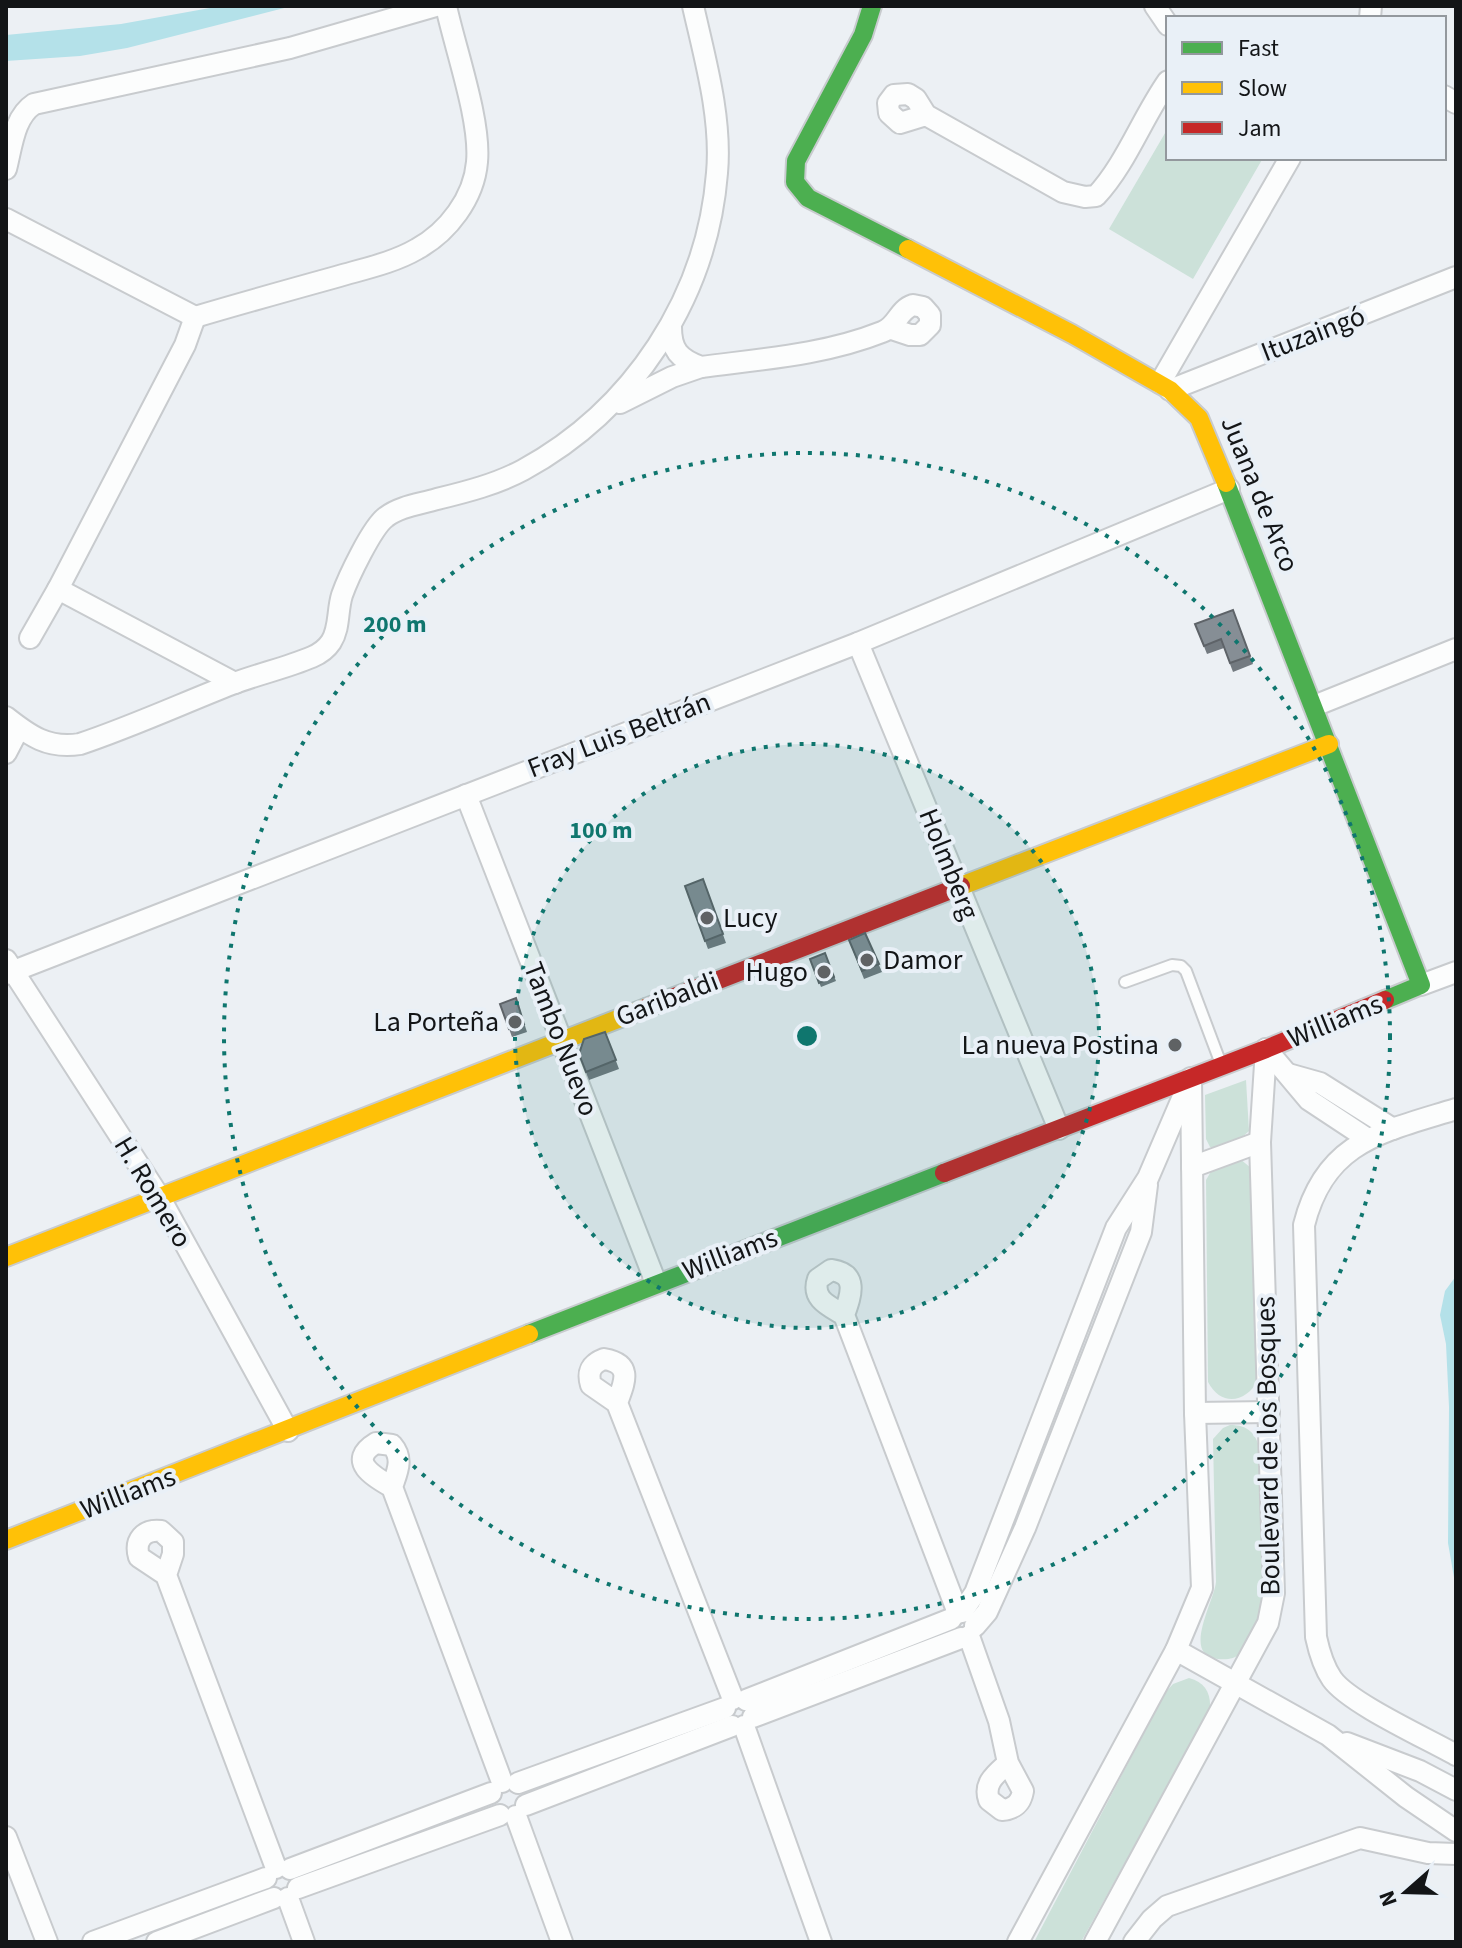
<svg xmlns="http://www.w3.org/2000/svg" width="1462" height="1948" viewBox="0 0 1462 1948" font-family="'Source Sans 3',sans-serif">
  <style>
    .park { fill: #cce1d9 }
    .water { fill: #b4e1e9 }
    .lines { fill: none; stroke-linecap: round; stroke-linejoin: round }
    .lane-casing { stroke: #c8cbce; stroke-width: 14 }
    .street-casing { stroke: #c8cbce; stroke-width: 24 }
    .fast-casing { stroke: #c8cbce; stroke-width: 22 }
    .slow-casing { stroke: #c8cbce; stroke-width: 22 }
    .jam-casing { stroke: #c8cbce; stroke-width: 22 }
    .lane { stroke: #fcfdfd; stroke-width: 10 }
    .street { stroke: #fcfdfd; stroke-width: 20 }
    .fast { stroke: #4caf50; stroke-width: 18 }
    .slow { stroke: #ffc107; stroke-width: 18 }
    .jam { stroke: #c62828; stroke-width: 18 }
    .wall { fill: #737a80 }
    .building { fill: #868e95; stroke: #5e6368; stroke-width: 2 }
    .ring { fill: none; stroke: #0f766e; stroke-width: 4; stroke-dasharray: 4 8 }
    .poi-dot { fill: #5f6264; stroke: #e9f0f7; stroke-width: 3 }
    .labels { text-anchor: middle; dominant-baseline: central; stroke-width: 8; stroke-linejoin: round; paint-order: stroke }
    .street-label { font-size: 28px; fill: #131517; stroke: #e9f0f7 }
    .poi-label { font-size: 28px; fill: #131517; stroke: #e9f0f7; text-anchor: end }
    .centre { fill: #0f766e; stroke: #e9f0f7; stroke-width: 4 }
    .ring-label { font-size: 24px; text-anchor: middle; font-weight: bold; fill: #0f766e; stroke: #e9f0f7; stroke-width: 8; stroke-linejoin: round; paint-order: stroke }
  </style>
  <rect width="100%" height="100%" fill="#ecf0f4"/>
  <g class="park">
    <path d="M1168,128V158H1263L1193,279L1109,229Z"/>
    <path d="M1246,1080L1249,1131C1238,1141 1225,1150 1210,1147L1206,1139L1205,1095Z"/>
    <path d="M1240,1159L1251,1168L1258,1380C1246,1403 1221,1407 1208,1382L1206,1180L1213,1168Z"/>
    <path d="M1230,1425C1248,1425 1256,1433 1260,1450L1264,1604L1262,1614L1242,1653C1234,1659 1227,1660 1218,1659C1181,1656 1214,1602 1216,1582L1213,1439L1223,1428Z"/>
    <path d="M1189,1678C1205,1682 1211,1693 1210,1709L1081,1942H1034L1165,1693L1173,1684Z"/>
  </g>
  <g class="water">
    <path d="M221,6H292L127,48L80,56L6,61V35L121,24Z"/>
    <path d="M1456,1276V1589L1448,1543L1449,1407L1446,1344L1440,1315L1445,1291Z"/>
  </g>
  <g class="lines">
    <defs>
      <path id="lane" d="M1125,982L1172,965L1181,966L1186,971L1221,1064"/>
      <g id="street">
        <path d="M1155,6L1168,25"/>
        <path d="M1370,18L1371,6"/>
        <path d="M1444,96L1456,103"/>
        <path d="M926,115L900,123L889,113L888,103L894,95L908,94L916,99L926,115L1063,192L1085,197L1096,196C1126,164 1142,118 1168,81"/>
        <path d="M6,169C12,146 14,117 34,104L290,48L436,6"/>
        <path d="M6,219L195,317C242,303 289,290 336,277C363,269 393,263 417,249C448,232 474,198 477,162C481,121 455,48 446,6"/>
        <path d="M671,327C671,350 679,359 701,367C762,359 824,355 882,332C897,327 898,310 913,305L923,307L930,315V325L920,335H910L892,329"/>
        <path d="M1160,383L1290,158"/>
        <path d="M1170,390L1456,277"/>
        <path d="M620,403L672,377L701,367"/>
        <path d="M58,589L235,683"/>
        <path d="M30,638L58,589L185,345L195,317"/>
        <path d="M858,643L1059,1129"/>
        <path d="M1314,706L1456,649"/>
        <path d="M6,717C30,736 48,749 80,744C131,727 181,704 232,684C258,674 286,668 312,657C319,654 327,648 331,642C340,628 337,611 342,595C348,578 372,527 386,517C400,506 421,504 437,499C466,492 497,484 523,470C633,410 707,298 717,173C722,118 705,59 693,6"/>
        <path d="M6,753L19,728"/>
        <path d="M466,795L656,1283"/>
        <path d="M6,960L160,1198L288,1431"/>
        <path d="M6,974L858,643L1229,489"/>
        <path d="M1421,985L1456,972"/>
        <path d="M1266,1049L1309,1100L1368,1139"/>
        <path d="M1288,1074L1320,1083L1393,1129"/>
        <path d="M1456,1109C1382,1132 1325,1141 1304,1225L1316,1637C1319,1651 1323,1666 1332,1679C1349,1703 1426,1738 1456,1755"/>
        <path d="M1192,1167L1260,1142"/>
        <path d="M844,1315C829,1306 811,1299 818,1279L831,1270C859,1274 851,1295 844,1315L958,1613"/>
        <path d="M617,1403C624,1383 634,1364 604,1359C591,1364 587,1372 591,1385L617,1403L733,1699"/>
        <path d="M1195,1413L1269,1412"/>
        <path d="M392,1487C397,1472 404,1459 392,1445L376,1443C346,1461 374,1477 392,1487L502,1782"/>
        <path d="M166,1575L173,1554V1542L161,1531C144,1529 134,1540 139,1557L166,1575L276,1868"/>
        <path d="M962,1612L975,1593L1116,1228L1148,1178L1188,1085"/>
        <path d="M975,1626L987,1612L1025,1528L1141,1232L1147,1185"/>
        <path d="M969,1636L999,1721L1008,1763L1023,1791C1021,1803 1014,1809 1002,1810L989,1800C983,1783 996,1774 1008,1763"/>
        <path d="M1176,1650L1328,1735L1406,1797L1456,1831"/>
        <path d="M746,1700L951,1619"/>
        <path d="M753,1717L961,1638"/>
        <path d="M744,1726L821,1942"/>
        <path d="M1347,1743L1420,1771L1456,1790"/>
        <path d="M518,1783L725,1708"/>
        <path d="M526,1805L732,1726"/>
        <path d="M516,1816L562,1942"/>
        <path d="M6,1837L47,1942"/>
        <path d="M290,1869L491,1793"/>
        <path d="M298,1888L500,1815"/>
        <path d="M288,1898L304,1942"/>
        <path d="M93,1942L266,1878"/>
        <path d="M157,1942L274,1898"/>
        <path d="M1018,1942L1176,1650L1202,1588L1195,1413L1191,1078"/>
        <path d="M1095,1942L1268,1623L1274,1593L1260,1142L1266,1049"/>
        <path d="M1134,1942L1152,1919L1167,1906L1360,1838L1428,1853L1456,1854"/>
      </g>
      <g id="fast">
        <path d="M872,6L863,35L796,161L795,182L808,198L908,249"/>
        <path d="M1226,483L1421,985L1385,1000"/>
        <path d="M529,1334L944,1173"/>
      </g>
      <g id="slow">
        <path d="M908,249L1072,334L1170,390L1199,418L1226,483"/>
        <path d="M961,886L1329,744"/>
        <path d="M6,1257L646,1008"/>
        <path d="M6,1540L529,1334"/>
      </g>
      <g id="jam">
        <path d="M646,1008L961,886"/>
        <path d="M944,1173L1266,1049L1385,1000"/>
      </g>
    </defs>
    <use href="#lane" class="lane-casing"/>
    <use href="#street" class="street-casing"/>
    <use href="#fast" class="fast-casing"/>
    <use href="#slow" class="slow-casing"/>
    <use href="#jam" class="jam-casing"/>
    <use href="#lane" class="lane"/>
    <use href="#street" class="street"/>
    <use href="#fast" class="fast"/>
    <use href="#slow" class="slow"/>
    <use href="#jam" class="jam"/>
  </g>
  <g class="wall">
    <path d="M1233,610L1253,664L1233,672L1224,648L1207,654L1195,624Z"/>
    <path d="M703,879L726,943L708,949L685,886Z"/>
    <path d="M865,933L882,972L864,979L849,940Z"/>
    <path d="M825,953L836,981L821,987L810,959Z"/>
    <path d="M516,998L527,1032L512,1037L500,1004Z"/>
    <path d="M605,1032L619,1069L589,1080L579,1054Z"/>
  </g>
  <g class="building">
    <path d="M1233,610L1250,656L1230,663L1221,639L1204,646L1195,624Z"/>
    <path d="M703,879L723,934L705,941L685,886Z"/>
    <path d="M865,933L879,964L862,971L849,940Z"/>
    <path d="M825,953L834,977L819,983L810,959Z"/>
    <path d="M516,998L524,1024L509,1029L500,1004Z"/>
    <path d="M605,1032L616,1060L586,1072L579,1054L584,1039Z"/>
  </g>
  <circle cx="807" cy="1036" r="292" fill="#0f766e" fill-opacity=".12"/>
  <g class="ring">
    <circle cx="807" cy="1036" r="292"/>
    <circle cx="807" cy="1036" r="583"/>
  </g>
  <g class="poi-dot">
    <circle cx="707" cy="918" r="8"/>
    <circle cx="867" cy="960" r="8"/>
    <circle cx="824" cy="972" r="8"/>
    <circle cx="515" cy="1022" r="8"/>
    <circle cx="1175" cy="1045" r="8"/>
  </g>
  <g class="labels">
    <g class="street-label">
      <text transform="translate(1313 334) rotate(-21)">Ituzaingó</text>
      <text transform="translate(1260 494) rotate(68)">Juana de Arco</text>
      <text transform="translate(619 735) rotate(-21)">Fray Luis Beltrán</text>
      <text transform="translate(949 864) rotate(68)">Holmberg</text>
      <text transform="translate(667 999) rotate(-21)">Garibaldi</text>
      <text transform="translate(1335 1021) rotate(-22)">Williams</text>
      <text transform="translate(561 1039) rotate(69)">Tambo Nuevo</text>
      <text transform="translate(153 1192) rotate(59)">H. Romero</text>
      <text transform="translate(730 1254) rotate(-21)">Williams</text>
      <text transform="translate(1268 1446) rotate(-91)">Boulevard de los Bosques</text>
      <text transform="translate(128 1493) rotate(-21)">Williams</text>
    </g>
    <g class="poi-label">
      <text x="723" y="918" text-anchor="start">Lucy</text>
      <text x="883" y="960" text-anchor="start">Damor</text>
      <text x="808" y="972">Hugo</text>
      <text x="499" y="1022">La Porteña</text>
      <text x="1159" y="1045">La nueva Postina</text>
    </g>
  </g>
  <circle cx="807" cy="1036" r="12" class="centre"/>
  <g class="ring-label">
    <text x="395" y="632">200 m</text>
    <text x="601" y="838">100 m</text>
  </g>
  <rect width="1462" height="1948" fill="none" stroke="#131517" stroke-width="16"/>
  <rect x="1166" y="16" width="280" height="144" fill="#e9f0f7" stroke="#93989d" stroke-width="2"/>
  <rect x="1182" y="42" width="40" height="12" fill="#4caf50" stroke="#93989d" stroke-width="2"/>
  <text x="1238" y="56" font-size="24" fill="#131517">Fast</text>
  <rect x="1182" y="82" width="40" height="12" fill="#ffc107" stroke="#93989d" stroke-width="2"/>
  <text x="1238" y="96" font-size="24" fill="#131517">Slow</text>
  <rect x="1182" y="122" width="40" height="12" fill="#c62828" stroke="#93989d" stroke-width="2"/>
  <text x="1238" y="136" font-size="24" fill="#131517">Jam</text>
  <g transform="translate(1406 1892) rotate(250)" stroke="#e9f0f7" stroke-width="6" paint-order="stroke">
  <path d="M0-6L14 30L0 20L-14 30Z" fill="#131517"/>
  <text y="-12" font-size="22" font-weight="bold" text-anchor="middle" fill="#131517">N</text>
  </g>
</svg>
